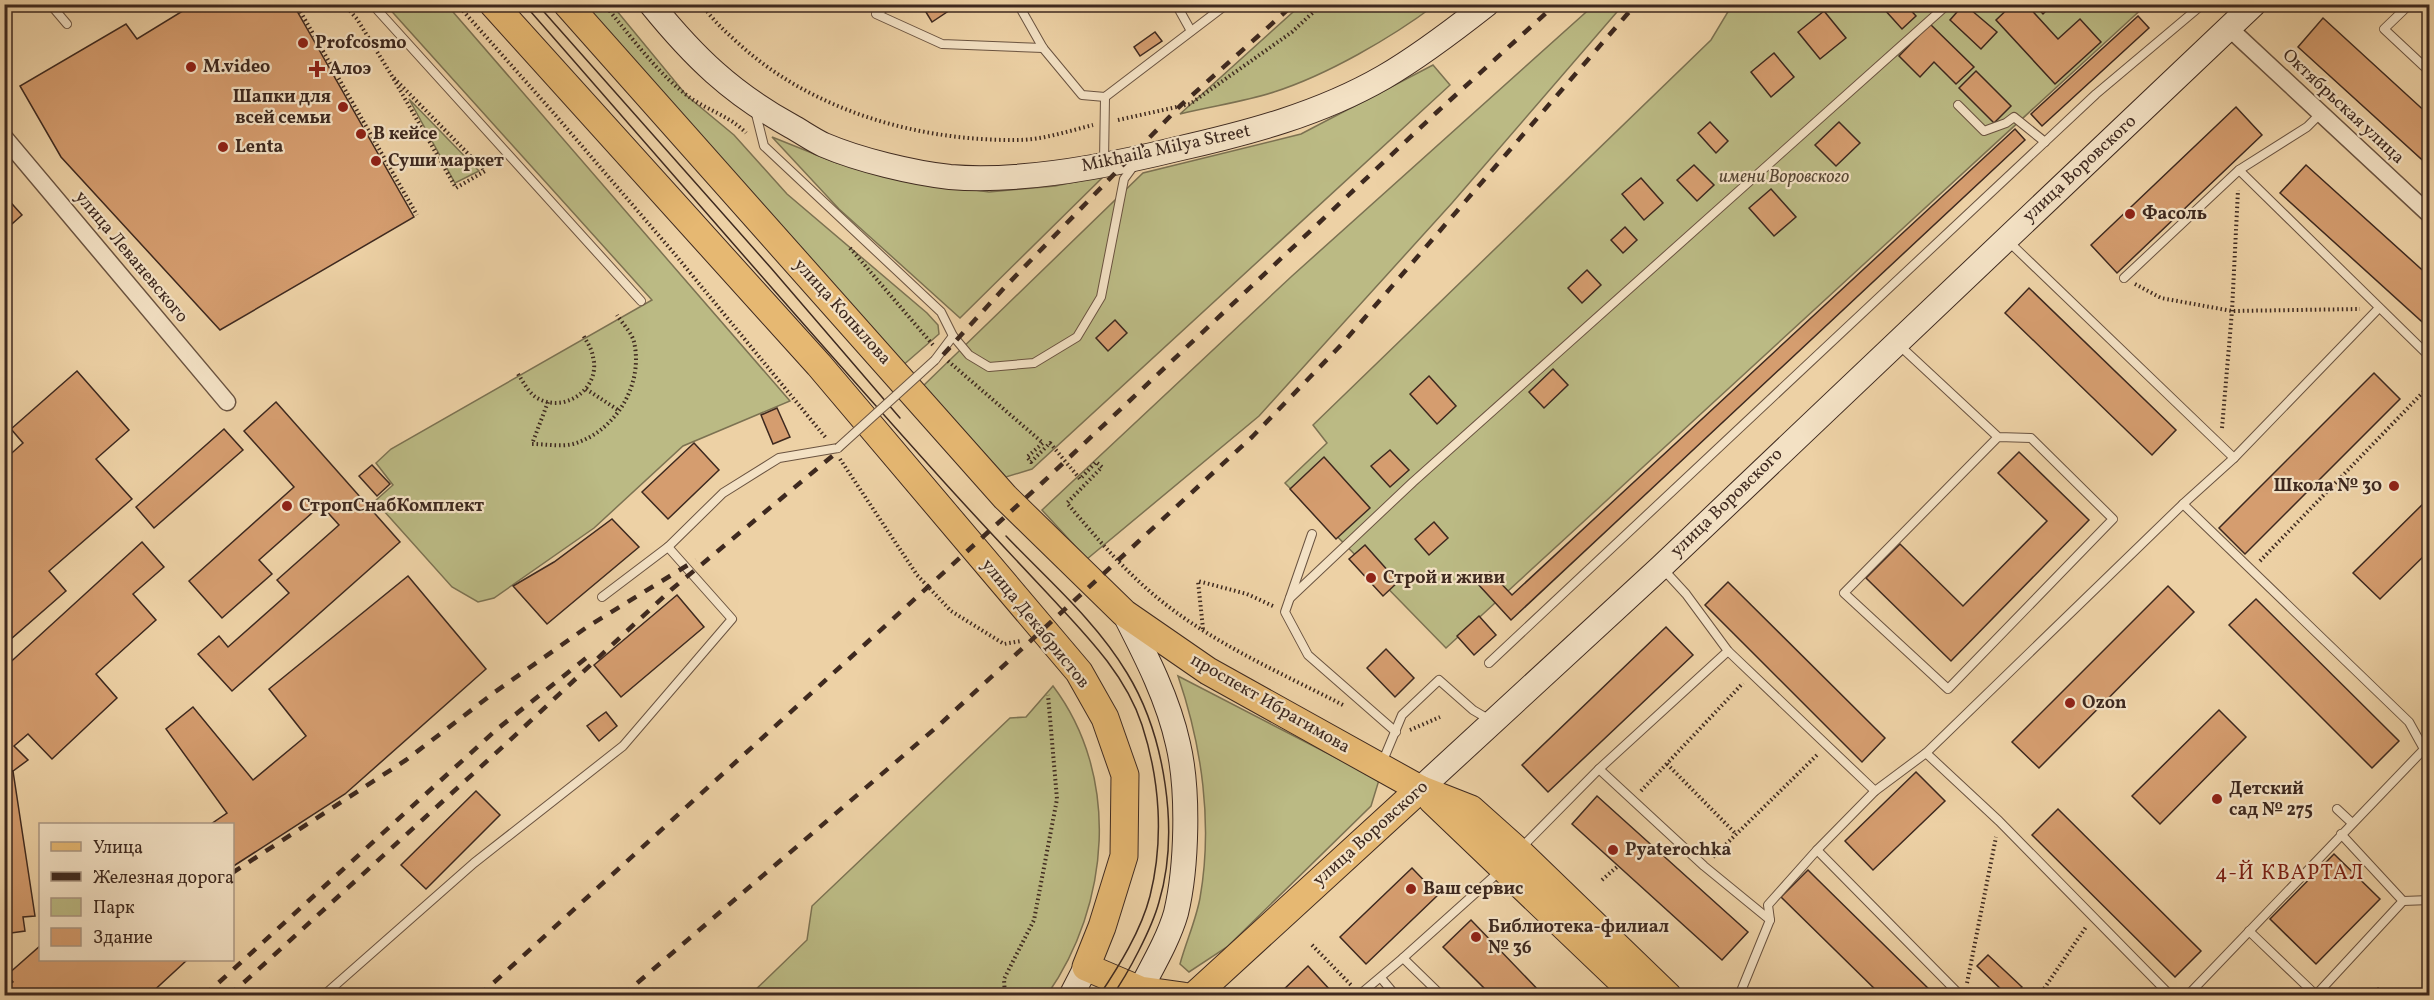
<svg xmlns="http://www.w3.org/2000/svg" width="2434" height="1000" viewBox="0 0 2434 1000" font-family="Vollkorn,serif">
  <style>
    .green { fill: #bbba84; stroke: #7c7252; stroke-width: 1.5 }
    .building { fill: #d59d6f; stroke: #3e291f; stroke-width: 1.5 }
    .lines { fill: none; stroke-linecap: round; stroke-linejoin: round }
    .lane-casing { stroke: #6a5340; stroke-width: 10 }
    .street-casing { stroke: #6a5340; stroke-width: 19 }
    .secondary-casing { stroke: #3e291f; stroke-width: 26 }
    .primary-casing { stroke: #3e291f; stroke-width: 29 }
    .path { stroke: #3e291f; stroke-width: 4; stroke-dasharray: 1.5 3; stroke-linecap: butt }
    .lane { stroke: #f3e1c4; stroke-width: 8 }
    .street { stroke: #f3e1c4; stroke-width: 16 }
    .secondary { stroke: #f3e1c4; stroke-width: 24 }
    .primary { stroke: #e6b872; stroke-width: 27 }
    .tram { stroke: #3e291f; stroke-width: 1.5 }
    .rail { stroke: #3e291f; stroke-width: 4.5; stroke-dasharray: 10 10; stroke-linecap: butt }
    .lane-bridge-casing { stroke: #6a5340; stroke-width: 10; stroke-linecap: butt }
    .lane-bridge { stroke: #f3e1c4; stroke-width: 8 }
    .poi-dot { fill: #8f2418; stroke: #f3e1c4; stroke-width: 2 }
    .labels { text-anchor: middle; dominant-baseline: central; stroke-width: 4.5; stroke-linejoin: round; paint-order: stroke }
    .poi-label { font-size: 18px; font-weight: bold; fill: #3e291f; stroke: #f3e1c4; text-anchor: start }
    .street-label { font-size: 18px; fill: #3e291f; stroke: #f3e1c4 }
    .park-label { font-size: 18px; font-style: italic; fill: #574633; stroke: #f3e1c4 }
    .quarter-label { font-size: 21px; letter-spacing: 1.5px; fill: #7a1f14; stroke: #f3e1c4 }
  </style>
  <rect width="100%" height="100%" fill="#edd1a5"/>
  <filter id="stains"><feTurbulence type="fractalNoise" baseFrequency=".00333" numOctaves="4"/><feColorMatrix values="0 0 0 0 .2 0 0 0 0 .09 0 0 0 0 .02 0 0 0 .5 -.17"/></filter>
  <radialGradient id="worn" r=".72"><stop offset=".6" stop-color="#630" stop-opacity="0"/><stop offset="1" stop-color="#630" stop-opacity=".3"/></radialGradient>
  <g class="green">
    <path d="M1302,4L1435,5C1391,38 1327,75 1274,92C1244,102 1211,106 1180,114Z"/>
    <path d="M386,5H447L790,401L683,446L594,528L494,598L478,602L452,587L375,501L393,485L376,463L391,449L652,300Z"/>
    <path d="M580,5H612L687,96L734,135L787,194L927,313L938,325L939,334L901,367Z"/>
    <path d="M1594,5H1623L1452,203L1259,416L1087,559L1042,510L1292,276Z"/>
    <path d="M1732,5H2146L1446,648L1285,483L1327,443L1313,425L1711,40Z"/>
    <path d="M1433,65L1450,85L1032,469L1006,477L923,386L1143,173L1301,134Z"/>
    <path d="M409,99L479,171L455,183Z"/>
    <path d="M772,137L837,163L905,180L989,192L1055,186L1104,176L960,318L839,209Z"/>
    <path d="M1178,676L1379,780L1371,806L1227,947L1189,972L1180,964C1186,942 1196,920 1200,898C1213,824 1202,746 1178,676Z"/>
    <path d="M1053,686C1121,776 1110,905 1047,995H750L807,940L812,906L1010,718L1026,717Z"/>
  </g>
  <g class="building">
    <path d="M194,4H293L414,217L220,330L61,157L20,86L126,24L137,39Z"/>
    <path d="M921,4H959L932,22Z"/>
    <path d="M1889,4H1905L1916,16L1902,29L1884,9Z"/>
    <path d="M1964,4L1997,32L1981,49L1950,20Z"/>
    <path d="M2013,4H2026L2058,39L2080,19L2101,42L2055,84L1996,20Z"/>
    <path d="M2034,4H2053L2043,14Z"/>
    <path d="M1824,11L1846,38L1820,59L1798,32Z"/>
    <path d="M2138,16L2149,28L2042,126L2031,114Z"/>
    <path d="M2323,18L2430,116V167L2298,47Z"/>
    <path d="M1930,24L1974,67L1956,84L1934,62L1920,77L1899,56Z"/>
    <path d="M1155,32L1162,41L1140,56L1134,47Z"/>
    <path d="M1774,53L1794,77L1771,97L1751,72Z"/>
    <path d="M1976,71L2011,106L1994,123L1959,88Z"/>
    <path d="M2236,107L2262,135L2117,273L2091,245Z"/>
    <path d="M1710,122L1728,141L1716,153L1698,133Z"/>
    <path d="M1839,122L1860,143L1836,166L1815,145Z"/>
    <path d="M2015,129L2025,140L1511,620L1477,583L1490,572L1512,595Z"/>
    <path d="M1694,165L1714,185L1697,201L1677,180Z"/>
    <path d="M2306,165L2430,277V329L2280,193Z"/>
    <path d="M1641,178L1663,203L1644,220L1622,194Z"/>
    <path d="M1771,189L1796,217L1774,236L1749,208Z"/>
    <path d="M4,195L22,215L4,231Z"/>
    <path d="M1625,227L1637,240L1623,253L1611,240Z"/>
    <path d="M1587,270L1601,285L1582,303L1568,288Z"/>
    <path d="M2029,288L2176,430L2152,455L2005,313Z"/>
    <path d="M1115,320L1127,333L1108,351L1096,338Z"/>
    <path d="M1553,369L1568,385L1544,408L1529,392Z"/>
    <path d="M77,371L129,430L96,459L132,499L49,571L66,591L4,645V460L23,443L11,429Z"/>
    <path d="M2374,373L2400,399L2245,554L2219,528Z"/>
    <path d="M1429,376L1456,406L1437,424L1410,394Z"/>
    <path d="M276,402L400,542L232,691L198,654L219,636L228,647L289,593L277,580L339,525L321,505L259,560L272,574L222,618L189,581L294,487L244,431Z"/>
    <path d="M777,408L790,437L773,444L761,415Z"/>
    <path d="M224,429L243,450L154,528L136,507Z"/>
    <path d="M694,443L719,470L668,519L642,492Z"/>
    <path d="M1390,450L1409,470L1390,487L1371,466Z"/>
    <path d="M2019,452L2089,520L1951,661L1866,578L1900,544L1963,606L2047,521L1998,473Z"/>
    <path d="M1324,457L1370,508L1336,539L1290,489Z"/>
    <path d="M372,465L390,484L377,496L359,476Z"/>
    <path d="M2430,497V550L2380,599L2353,573Z"/>
    <path d="M612,519L639,547L547,624L513,586L554,562Z"/>
    <path d="M1434,522L1448,538L1429,555L1415,539Z"/>
    <path d="M142,542L164,567L133,594L156,620L96,674L117,698L52,759L28,734L14,746L28,760L13,771L4,772V668Z"/>
    <path d="M1365,545L1398,582L1383,596L1349,559Z"/>
    <path d="M408,576L486,669L345,794L232,867V824H211L227,813L166,729L193,707L253,780L306,736L269,689Z"/>
    <path d="M1728,582L1885,738L1862,762L1705,605Z"/>
    <path d="M2168,586L2194,612L2039,768L2012,742Z"/>
    <path d="M677,595L704,627L621,697L594,665Z"/>
    <path d="M2256,599L2399,741L2372,768L2229,625Z"/>
    <path d="M1479,616L1496,635L1474,655L1457,636Z"/>
    <path d="M1666,627L1693,655L1548,792L1522,765Z"/>
    <path d="M1386,649L1414,678L1395,697L1367,668Z"/>
    <path d="M2219,710L2246,737L2160,824L2132,796Z"/>
    <path d="M606,712L617,726L599,741L587,726Z"/>
    <path d="M13,771L35,916L23,917L25,931L4,934V772Z"/>
    <path d="M1916,772L1945,801L1873,870L1845,841Z"/>
    <path d="M476,791L500,815L426,889L401,865Z"/>
    <path d="M1597,796L1748,932L1722,960L1572,824Z"/>
    <path d="M2058,809L2201,951L2175,977L2032,835Z"/>
    <path d="M2334,854L2380,899L2316,964L2270,919Z"/>
    <path d="M1412,868L1438,895L1366,964L1340,937Z"/>
    <path d="M1808,870L1817,879L1936,996H1882L1781,897Z"/>
    <path d="M1471,920L1544,996H1491L1488,992L1443,947Z"/>
    <path d="M40,946V960H187L148,996H4V989L13,982L7,975Z"/>
    <path d="M1988,955L2022,987L2014,996H2008L1977,966Z"/>
    <path d="M1308,966L1331,991L1326,996H1277Z"/>
    <path d="M2378,988L2386,996H2371Z"/>
  </g>
  <g class="lines">
    <defs>
      <g id="lane">
        <path d="M50,4L67,24"/>
        <path d="M372,4L641,301"/>
        <path d="M889,4L876,14L942,44L1043,48"/>
        <path d="M1018,4L1043,48L1082,95L1105,97L1227,4"/>
        <path d="M1176,4L1191,31"/>
        <path d="M2226,4L2238,17"/>
        <path d="M2410,4L2384,29L2430,72"/>
        <path d="M1958,105L1984,131L2006,123L2014,117L2045,142"/>
        <path d="M755,110L764,146L941,312L953,336L969,355L989,367L1034,363L1077,337L1101,297L1124,179L1135,164"/>
        <path d="M1104,162L1105,97"/>
        <path d="M2239,170L2430,357"/>
        <path d="M2008,241L2234,458"/>
        <path d="M2124,278L2239,170L2307,127L2321,113"/>
        <path d="M1899,345L1998,437L2031,438L2113,519L1948,689L1844,593L1998,437"/>
        <path d="M935,360L953,336"/>
        <path d="M2183,504L2409,722L2424,749L2430,754"/>
        <path d="M1312,534L1285,612L1308,655L1396,732"/>
        <path d="M1663,569L1686,594L1728,651L1875,791"/>
        <path d="M602,597L668,547L723,493L779,458L838,448"/>
        <path d="M1290,598L1413,482L1948,4"/>
        <path d="M1489,663L2096,94L2203,4"/>
        <path d="M1926,753L1999,821L2171,996"/>
        <path d="M1382,763L1402,715L1439,680L1473,710L1490,720"/>
        <path d="M1599,769L1704,866L1770,920L1739,996"/>
        <path d="M2337,809L2352,823"/>
        <path d="M1520,849L1599,769L1728,651"/>
        <path d="M1817,850L1961,996"/>
        <path d="M2403,901L2430,900"/>
        <path d="M1770,920L1768,905L1817,850L1875,791L1926,753L2183,504L2234,458L2379,308"/>
        <path d="M2249,931L2316,995L2403,901L2341,834"/>
        <path d="M1403,958L1442,996"/>
        <path d="M1381,978L1396,996"/>
        <path d="M323,996L474,863L623,746L732,619L668,547"/>
        <path d="M1358,996L1403,958L1500,871"/>
        <path d="M2187,996L2430,743"/>
      </g>
      <g id="street">
        <path d="M2229,28L2430,215"/>
        <path d="M4,137L227,402"/>
      </g>
      <g id="secondary">
        <path d="M651,4C694,57 731,93 791,126C802,132 813,140 824,145C859,160 913,173 950,177C1021,183 1108,166 1177,149C1248,133 1320,114 1384,77C1420,56 1454,30 1487,4"/>
        <path d="M1124,613C1145,654 1168,698 1178,744C1189,790 1187,867 1176,913C1168,941 1150,970 1137,996"/>
        <path d="M1420,789L1661,567L2254,4"/>
        <path d="M1071,996L1086,967"/>
      </g>
      <g id="primary">
        <path d="M493,4L819,365L1079,672L1105,718L1125,775L1124,856L1102,927L1086,967L1140,990L1183,996"/>
        <path d="M567,4L1005,497L1124,613L1208,671L1420,789L1471,809L1518,851L1668,996"/>
        <path d="M1432,800L1637,996"/>
        <path d="M1194,996L1420,789"/>
      </g>
    </defs>
    <use href="#lane" class="lane-casing"/>
    <use href="#street" class="street-casing"/>
    <use href="#secondary" class="secondary-casing"/>
    <use href="#primary" class="primary-casing"/>
    <g class="path">
      <path d="M296,4L417,215"/>
      <path d="M344,4L357,19L392,76L456,188L485,171L392,76"/>
      <path d="M457,4L551,110L673,252L826,438"/>
      <path d="M604,4C628,33 661,78 692,99C710,111 731,117 746,133"/>
      <path d="M702,4C712,20 725,31 739,44C813,111 918,141 1017,140C1042,140 1069,131 1093,125"/>
      <path d="M1118,120L1190,104L1292,32L1322,4"/>
      <path d="M850,248L933,345"/>
      <path d="M2135,284L2161,298L2232,311L2360,309"/>
      <path d="M948,361L1043,443L1027,457L1031,462L1050,443L1080,479L1096,462L1102,467L1067,503C1094,535 1122,568 1154,595C1210,642 1279,672 1343,705"/>
      <path d="M518,374C524,383 529,394 539,399C567,413 601,387 593,357C592,349 587,342 583,335"/>
      <path d="M586,389L618,410"/>
      <path d="M548,402L532,444C546,444 560,447 573,444C615,432 644,385 634,342C632,333 622,323 617,315"/>
      <path d="M2222,428L2232,311L2238,190"/>
      <path d="M840,459L917,575L951,611L1004,644L1021,641"/>
      <path d="M2260,561L2430,385"/>
      <path d="M1203,629L1198,581L1247,594L1273,606"/>
      <path d="M1410,730L1440,717"/>
      <path d="M1667,764L1736,834"/>
      <path d="M1641,791L1743,683"/>
      <path d="M1713,857L1819,753"/>
      <path d="M1602,880L1618,866"/>
      <path d="M1312,945L1351,985"/>
      <path d="M1967,983L1996,837"/>
      <path d="M1005,996L1004,979L1034,920L1057,799L1048,695"/>
      <path d="M2039,996L2086,927"/>
      <path d="M2077,996L2148,993"/>
    </g>
    <use href="#lane" class="lane"/>
    <use href="#street" class="street"/>
    <use href="#secondary" class="secondary"/>
    <use href="#primary" class="primary"/>
    <g class="tram">
      <path d="M524,4C668,168 809,333 955,494C986,528 1017,561 1048,594C1084,633 1125,673 1142,725C1160,780 1164,840 1150,896C1141,931 1119,966 1099,996"/>
      <path d="M537,4L771,268L900,418"/>
      <path d="M1006,536C1048,580 1096,621 1127,673C1165,735 1180,832 1159,902C1152,928 1128,974 1112,996"/>
    </g>
    <g class="rail">
      <path d="M232,873L406,760L495,692L587,627L696,560"/>
      <path d="M204,996L496,730L591,654"/>
      <path d="M229,996L509,741L672,589L836,453L942,356L1004,288L1180,106L1294,4"/>
      <path d="M479,996L1042,483L1437,112L1556,4"/>
      <path d="M622,996L938,726L1252,437L1342,344L1636,4"/>
    </g>
    <defs>
      <path id="lane-bridge" d="M838,448L935,360"/>
    </defs>
    <use href="#lane-bridge" class="lane-bridge-casing"/>
    <use href="#lane-bridge" class="lane-bridge"/>
  </g>
  <g class="poi-dot">
    <circle cx="303" cy="43" r="6"/>
    <circle cx="191" cy="67" r="6"/>
    <path d="M314 60h6v6h6v6h-6v6h-6v-6h-6v-6h6z"/>
    <circle cx="343" cy="107" r="6"/>
    <circle cx="361" cy="134" r="6"/>
    <circle cx="223" cy="147" r="6"/>
    <circle cx="376" cy="161" r="6"/>
    <circle cx="2130" cy="214" r="6"/>
    <circle cx="2394" cy="486" r="6"/>
    <circle cx="287" cy="506" r="6"/>
    <circle cx="1371" cy="578" r="6"/>
    <circle cx="2070" cy="703" r="6"/>
    <circle cx="2217" cy="799" r="6"/>
    <circle cx="1613" cy="850" r="6"/>
    <circle cx="1411" cy="889" r="6"/>
    <circle cx="1476" cy="937" r="6"/>
  </g>
  <g class="labels">
    <g class="poi-label">
      <text x="315" y="43">Profcosmo</text>
      <text x="203" y="67">M.video</text>
      <text x="329" y="69">Алоэ</text>
      <text x="331" y="97" text-anchor="end">Шапки для<tspan x="331" dy="21">всей семьи</tspan></text>
      <text x="373" y="134">В кейсе</text>
      <text x="235" y="147">Lenta</text>
      <text x="388" y="161">Суши маркет</text>
      <text x="2142" y="214">Фасоль</text>
      <text x="2382" y="486" text-anchor="end">Школа № 30</text>
      <text x="299" y="506">СтропСнабКомплект</text>
      <text x="1383" y="578">Строй и живи</text>
      <text x="2082" y="703">Ozon</text>
      <text x="2229" y="789">Детский<tspan x="2229" dy="21">сад № 275</tspan></text>
      <text x="1625" y="850">Pyaterochka</text>
      <text x="1423" y="889">Ваш сервис</text>
      <text x="1488" y="927">Библиотека-филиал<tspan x="1488" dy="21">№ 36</tspan></text>
    </g>
    <g class="street-label">
      <text transform="translate(2343 107) rotate(43)">Октябрьская улица</text>
      <text transform="translate(1166 149) rotate(-12)">Mikhaila Milya Street</text>
      <text transform="translate(2080 169) rotate(-43)">улица Воровского</text>
      <text transform="translate(131 257) rotate(50)">улица Леваневского</text>
      <text transform="translate(842 312) rotate(48)">улица Копылова</text>
      <text transform="translate(1727 503) rotate(-44)">улица Воровского</text>
      <text transform="translate(1035 624) rotate(51)">улица Декабристов</text>
      <text transform="translate(1270 704) rotate(30)">проспект Ибрагимова</text>
      <text transform="translate(1371 834) rotate(-42)">улица Воровского</text>
    </g>
    <g class="park-label">
      <text x="1784" y="177">имени Воровского</text>
    </g>
    <g class="quarter-label">
      <text x="2290" y="873">4-Й КВАРТАЛ</text>
    </g>
  </g>
  <rect width="2434" height="1000" fill="none" stroke="#edd1a5" stroke-width="24"/>
  <rect x="6" y="6" width="2422" height="988" fill="none" stroke="#3e291f" stroke-width="3"/>
  <rect x="12" y="12" width="2410" height="976" fill="none" stroke="#3e291f" stroke-width="1.5"/>
  <rect x="39" y="823" width="195" height="138" fill="#f3e1c4" stroke="#ab9782" stroke-width="1.5"/>
  <rect x="51" y="842" width="30" height="9" fill="#e6b872" stroke="#ab9782" stroke-width="1.5"/>
  <text x="93" y="853" font-size="18" fill="#3e291f">Улица</text>
  <rect x="51" y="872" width="30" height="9" fill="#3e291f" stroke="#ab9782" stroke-width="1.5"/>
  <text x="93" y="883" font-size="18" fill="#3e291f">Железная дорога</text>
  <rect x="51" y="898" width="30" height="18" fill="#bbba84" stroke="#ab9782" stroke-width="1.5"/>
  <text x="93" y="913" font-size="18" fill="#3e291f">Парк</text>
  <rect x="51" y="928" width="30" height="18" fill="#d59d6f" stroke="#ab9782" stroke-width="1.5"/>
  <text x="93" y="943" font-size="18" fill="#3e291f">Здание</text>
  <rect width="100%" height="100%" filter="url(#stains)"/>
  <rect width="100%" height="100%" fill="url(#worn)"/>
</svg>
